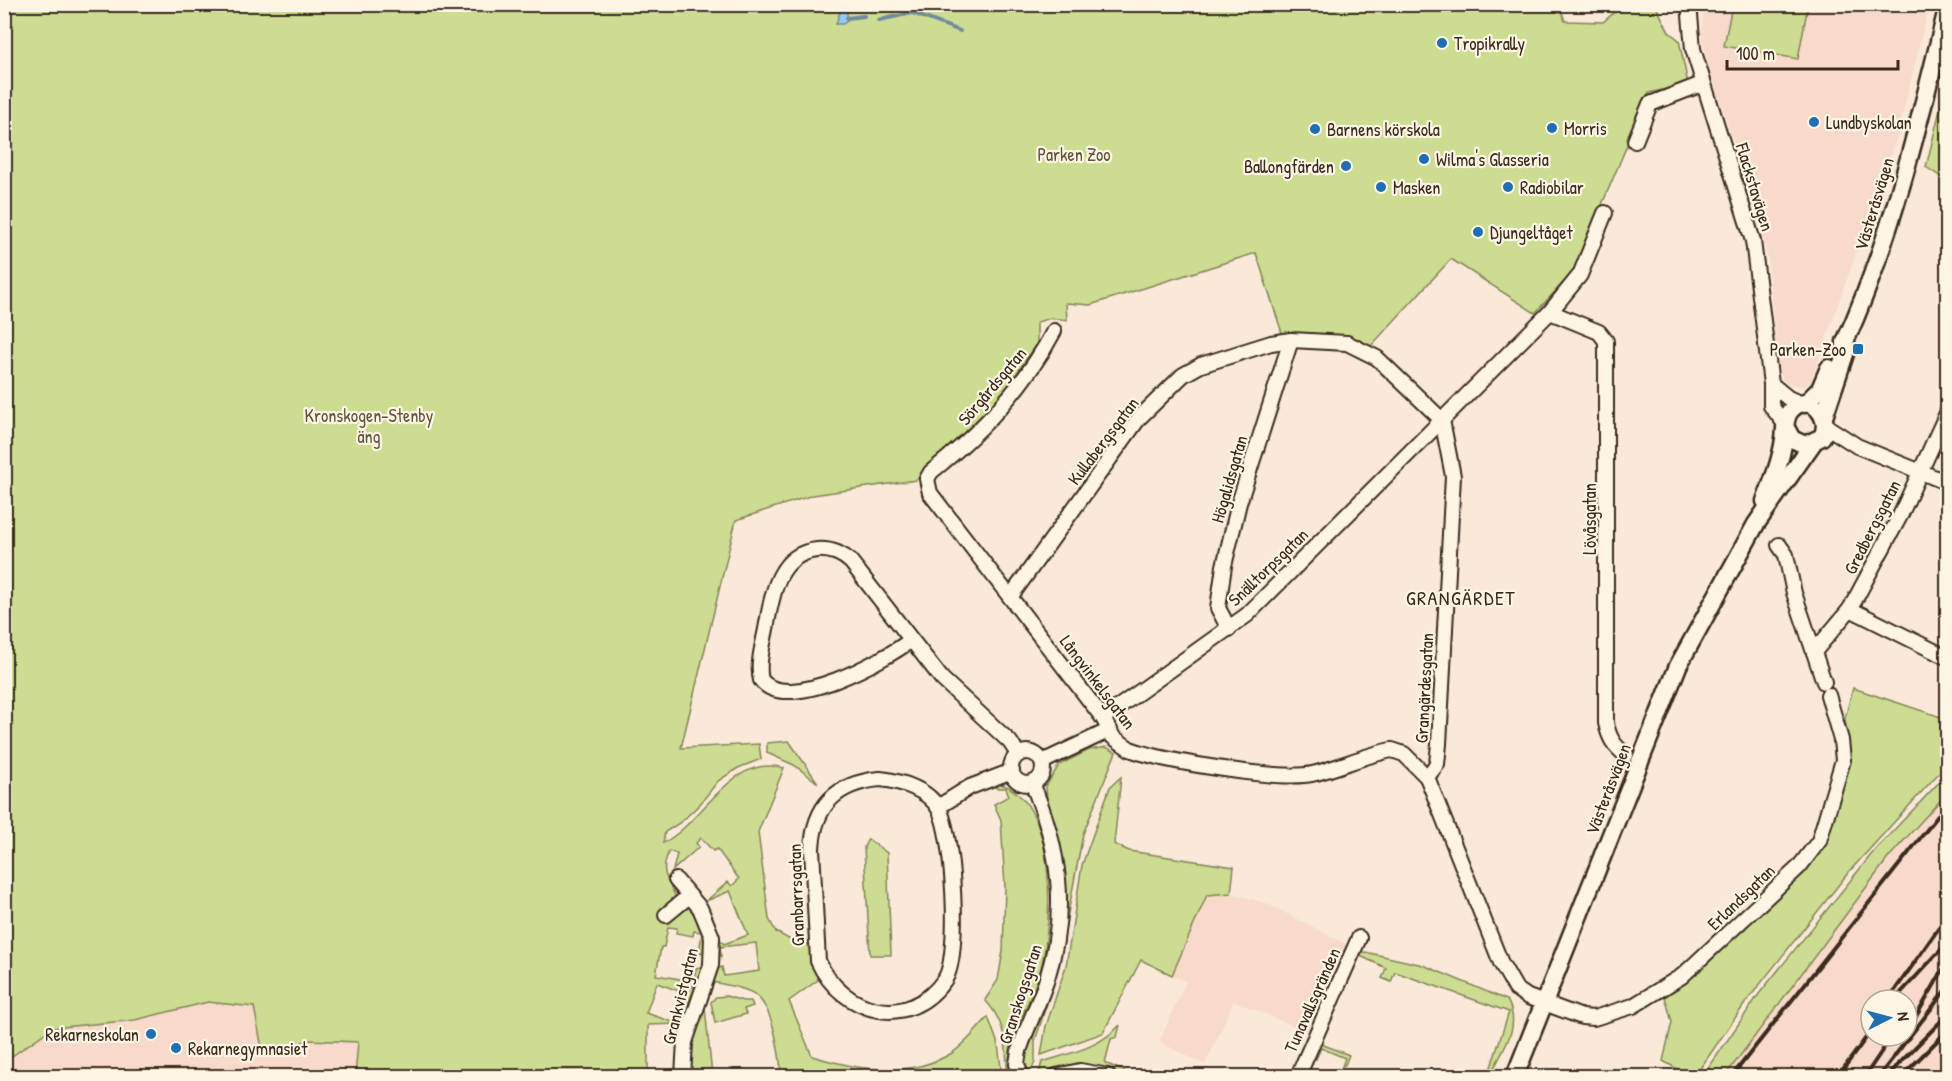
<svg xmlns="http://www.w3.org/2000/svg" width="1952" height="1081" viewBox="0 0 1952 1081" font-family="'Patrick Hand',sans-serif">
  <style>
    .built { fill: #f7daca; fill-rule: evenodd }
    .green { fill: #ccdc91; stroke: #848358; stroke-width: 1.5 }
    .water { fill: #96caf4; stroke: #728a9e; stroke-width: 1.5 }
    .lines { fill: none; stroke-linecap: round; stroke-linejoin: round }
    .stream { stroke: #728a9e; stroke-width: 4 }
    .minor-casing { stroke: #3b2a1e; stroke-width: 18 }
    .tertiary-casing { stroke: #3b2a1e; stroke-width: 21 }
    .minor { stroke: #fcf5e5; stroke-width: 14 }
    .tertiary { stroke: #fcf5e5; stroke-width: 16 }
    .rail { stroke: #3b2a1e; stroke-width: 4 }
    .poi-dot { fill: #1f6fb2; stroke: #fcf5e5; stroke-width: 2 }
    .labels { text-anchor: middle; dominant-baseline: central; stroke-width: 4.5; stroke-linejoin: round; paint-order: stroke }
    .poi-label { font-size: 18px; fill: #3b2a1e; stroke: #fcf5e5; text-anchor: start }
    .park-label { font-size: 18px; fill: #5f563b; stroke: #fcf5e5 }
    .street-label { font-size: 18px; fill: #3b2a1e; stroke: #fcf5e5 }
    .neighbourhood-label { font-size: 20px; letter-spacing: 1.5px; fill: #3b2a1e; stroke: #fcf5e5 }
  </style>
  <rect width="100%" height="100%" fill="#fae9d9"/>
  <filter id="ink" filterUnits="userSpaceOnUse"><feTurbulence type="fractalNoise" baseFrequency=".0167" numOctaves="2"/><feDisplacementMap in="SourceGraphic" scale="12" xChannelSelector="R" yChannelSelector="G"/><feConvolveMatrix kernelMatrix="1 2 1 2 8 2 1 2 1" color-interpolation-filters="sRGB"/></filter>
  <g filter="url(#ink)">
    <g class="built">
      <path d="M1704,5H1929L1898,134L1811,381L1804,387L1784,382L1778,365L1768,260L1759,218L1707,61L1702,33Z"/>
      <path d="M1947,793V1076H1725L1889,857ZM1871,1000H1907V1036H1871Z"/>
      <path d="M1231,893L1268,904L1348,945L1308,1032L1234,1001L1205,1065L1159,1042L1186,981L1172,976L1207,894Z"/>
      <path d="M208,1002L254,1007L262,1048L274,1053L308,1039L358,1042L355,1076H5L4,1061L52,1028L135,1020Z"/>
    </g>
    <g class="green">
      <path d="M1559,4L1565,21L1603,22L1623,5L1655,4L1669,32L1679,40L1688,84L1649,93L1574,271L1535,313L1451,259L1371,346L1330,335L1282,333L1256,253L1090,305L1066,303L1067,320L1051,318L1037,322V343L1003,394L916,480L813,495L736,520L681,748L759,744L761,759L738,768L718,781L700,804L681,822L665,832L663,843C704,822 730,753 784,768L758,832L769,919L776,932L794,942L809,944L818,980L789,1001L812,1056C859,1070 908,1079 952,1053C966,1044 977,1029 988,1017L998,1044L1002,1076H782C779,1053 774,1007 754,994C744,987 725,985 713,982L717,969L722,967L724,976L759,971L756,943L720,947L721,956L719,955V938L724,944L748,935L730,891L706,901L728,882L732,886L739,879L717,849L713,851L701,838L696,843L699,847L673,870L677,854L669,851C659,874 668,878 676,898L671,904L668,920L689,907L703,928L706,953L699,952L702,932L694,931L693,936L676,933L677,928L668,927L664,947H661L656,975L686,980V985L693,987L696,968L703,967L688,1005L684,1004L687,994L657,983L646,1013L679,1024L648,1025V1076H355L358,1042L308,1040L275,1054L262,1048L254,1007L208,1002L135,1020L52,1028L5,1061V5Z"/>
      <path d="M1732,5H1808L1798,59L1724,46Z"/>
      <path d="M1947,81V181L1926,167Z"/>
      <path d="M1853,688L1947,719V764L1848,873L1746,1002L1695,1076H1690L1663,1061L1672,1022L1665,997L1695,974L1818,855L1835,814L1846,778L1849,750L1845,718Z"/>
      <path d="M789,741L818,783L794,765L767,753V743Z"/>
      <path d="M1106,747L1116,752L1083,834L1057,972L1035,1041V1062L1029,1075L1023,1058L1058,945L1046,786L1059,765L1089,750Z"/>
      <path d="M1947,774V793L1889,857L1725,1076H1703L1759,994L1875,850Z"/>
      <path d="M1121,777L1114,844L1129,851L1234,867L1231,893L1207,895L1172,975L1141,960L1103,1033L1041,1055L1046,1026L1066,966L1082,865L1110,787Z"/>
      <path d="M1001,784C1058,803 1053,920 1041,968C1032,1004 1003,1038 1010,1076H1007C1007,1047 1006,1022 985,1000L998,980L1003,951L1005,887L1001,820L994,804L1009,796L1006,788H996L995,785Z"/>
      <path d="M868,839L887,853L891,955H870L864,847Z"/>
      <path d="M1365,952L1423,965L1507,1000C1523,1027 1501,1052 1490,1076H1488L1509,1012L1395,972L1391,982L1382,978L1386,968L1356,954Z"/>
      <path d="M726,996L743,1001H751L753,1006L744,1009L746,1014L715,1023L711,1002L716,997Z"/>
      <path d="M705,1008L712,1075L690,1076L694,1034Z"/>
      <path d="M1120,1025L1117,1037L1111,1039L1105,1063L1135,1076C1111,1076 1086,1065 1060,1069C1052,1071 1047,1076 1038,1076L1042,1062C1071,1053 1099,1048 1120,1025Z"/>
      <path d="M1316,1042L1349,1055L1345,1065L1342,1066L1345,1058L1321,1048L1316,1059L1311,1053Z"/>
    </g>
    <path class="water" d="M833,5H847V21L843,24H836L840,12Z"/>
    <g class="lines">
      <g class="stream">
        <path d="M847,18L864,16"/>
        <path d="M879,20L912,13L960,31"/>
      </g>
      <defs>
        <g id="minor">
          <path d="M1689,4L1693,49L1753,241L1771,384V406L1785,424"/>
          <path d="M1635,141L1650,104L1702,84"/>
          <path d="M1550,312L1599,332L1606,341V723C1609,738 1614,746 1626,755"/>
          <path d="M1054,331C1024,388 980,433 931,472L927,479L930,493L1103,718L1113,737L1130,749C1162,761 1280,781 1312,774C1339,768 1364,755 1392,750L1404,754L1427,777L1501,963L1516,989L1528,997L1582,1017L1594,1018L1633,1006L1682,976L1799,867L1819,841L1843,760L1841,740L1828,695"/>
          <path d="M1771,384L1788,398L1802,404"/>
          <path d="M1826,426L1857,446L1948,483"/>
          <path d="M1779,545L1786,555L1794,593L1824,682"/>
          <path d="M1011,596L1139,418L1183,375L1201,365L1271,343L1291,340L1347,343L1377,358L1442,420"/>
          <path d="M1850,609L1948,658"/>
          <path d="M1229,629L1218,608L1224,566L1239,503L1291,340"/>
          <path d="M911,640C885,660 787,714 761,680C757,664 763,645 766,629C772,596 777,554 817,550C830,549 841,553 851,562L942,679L1010,742L1018,754"/>
          <path d="M1814,652L1850,609L1900,516L1948,411"/>
          <path d="M1103,718L1247,615L1550,312L1580,275L1605,213"/>
          <circle cx="1027" cy="768" r="16"/>
          <path d="M1042,762L1110,730"/>
          <path d="M1427,777L1437,764L1439,744L1453,476L1442,420"/>
          <path d="M880,779C900,781 928,789 939,809C953,834 961,955 945,979C909,1032 842,1014 818,961L812,849C814,805 837,783 880,779Z"/>
          <path d="M938,807L970,787L1012,771"/>
          <path d="M676,880L700,908L712,937L711,965L685,1042L683,1076"/>
          <path d="M666,915L689,896"/>
          <path d="M1021,1076L1017,1064L1019,1051C1027,1027 1038,1005 1046,982C1069,911 1060,849 1032,783"/>
          <path d="M1056,1076L1080,1071L1108,1076"/>
          <path d="M1298,1076L1359,938"/>
        </g>
        <g id="tertiary">
          <path d="M1805,404L1820,389L1829,368"/>
          <path d="M1824,417L1845,354V342C1893,235 1920,119 1948,5"/>
          <path d="M1765,501C1774,478 1784,453 1785,428C1786,421 1786,415 1791,410C1809,391 1833,416 1822,437L1805,445L1792,439L1786,428"/>
          <path d="M1515,1076L1678,666L1756,524L1813,443"/>
        </g>
      </defs>
      <use href="#minor" class="minor-casing"/>
      <use href="#tertiary" class="tertiary-casing"/>
      <use href="#minor" class="minor"/>
      <use href="#tertiary" class="tertiary"/>
      <g class="rail">
        <path d="M1896,998L1948,942"/>
        <path d="M1888,1000L1948,915"/>
        <path d="M1914,1020L1948,961"/>
        <path d="M1889,1074L1948,1014"/>
        <path d="M1732,1076L1948,803"/>
        <path d="M1838,1076L1871,1031"/>
        <path d="M1865,1076L1892,1036"/>
        <path d="M1879,1076L1948,987"/>
        <path d="M1902,1076L1948,1030"/>
      </g>
    </g>
  </g>
  <g class="poi-dot">
    <circle cx="1442" cy="43" r="6"/>
    <circle cx="1814" cy="122" r="6"/>
    <circle cx="1552" cy="128" r="6"/>
    <circle cx="1315" cy="129" r="6"/>
    <circle cx="1424" cy="159" r="6"/>
    <circle cx="1346" cy="166" r="6"/>
    <circle cx="1381" cy="187" r="6"/>
    <circle cx="1508" cy="187" r="6"/>
    <circle cx="1478" cy="232" r="6"/>
    <rect x="1852" y="343" width="12" height="12" rx="3"/>
    <circle cx="151" cy="1034" r="6"/>
    <circle cx="176" cy="1048" r="6"/>
  </g>
  <g class="labels">
    <g class="poi-label">
      <text x="1454" y="43">Tropikrally</text>
      <text x="1826" y="122">Lundbyskolan</text>
      <text x="1564" y="128">Morris</text>
      <text x="1327" y="129">Barnens körskola</text>
      <text x="1436" y="159">Wilma's Glasseria</text>
      <text x="1334" y="166" text-anchor="end">Ballongfärden</text>
      <text x="1393" y="187">Masken</text>
      <text x="1520" y="187">Radiobilar</text>
      <text x="1490" y="232">Djungeltåget</text>
      <text x="1846" y="349" text-anchor="end">Parken-Zoo</text>
      <text x="139" y="1034" text-anchor="end">Rekarneskolan</text>
      <text x="188" y="1048">Rekarnegymnasiet</text>
    </g>
    <g class="park-label">
      <text x="1074" y="154">Parken Zoo</text>
      <text x="369" y="415">Kronskogen-Stenby<tspan x="369" dy="21">äng</tspan></text>
    </g>
    <g class="street-label">
      <text transform="translate(1755 187) rotate(73)">Flackstavägen</text>
      <text transform="translate(1874 204) rotate(-73)">Västeråsvägen</text>
      <text transform="translate(992 386) rotate(-50)">Sörgårdsgatan</text>
      <text transform="translate(1103 441) rotate(-53)">Kullabergsgatan</text>
      <text transform="translate(1229 479) rotate(-74)">Högalidsgatan</text>
      <text transform="translate(1589 519) rotate(-90)">Lövåsgatan</text>
      <text transform="translate(1872 527) rotate(-63)">Gredbergsgatan</text>
      <text transform="translate(1268 567) rotate(-44)">Snälltorpsgatan</text>
      <text transform="translate(1098 682) rotate(53)">Långvinkelsgatan</text>
      <text transform="translate(1424 688) rotate(-87)">Grangärdesgatan</text>
      <text transform="translate(1608 789) rotate(-69)">Västeråsvägen</text>
      <text transform="translate(796 895) rotate(-92)">Granbarrsgatan</text>
      <text transform="translate(1741 897) rotate(-44)">Erlandsgatan</text>
      <text transform="translate(1020 994) rotate(-72)">Granskogsgatan</text>
      <text transform="translate(680 996) rotate(-76)">Grankvistgatan</text>
      <text transform="translate(1312 1000) rotate(-66)">Tunavallsgränden</text>
    </g>
    <g class="neighbourhood-label">
      <text x="1461" y="597">GRANGÄRDET</text>
    </g>
  </g>
  <rect width="1952" height="1081" fill="none" stroke="#fcf5e5" stroke-width="24"/>
  <rect x="12" y="12" width="1928" height="1057" fill="none" stroke="#3b2a1e" stroke-width="2" filter="url(#ink)"/>
  <g transform="translate(1889 1018) rotate(84)"><circle r="28" fill="#fcf5e5" stroke="#afa495" stroke-width="1.5"/>
  <path d="M0-4.5L10 22L0 15L-10 22Z" fill="#1f6fb2"/>
  <text y="-9" font-size="16" font-weight="bold" text-anchor="middle" fill="#3b2a1e">N</text>
  </g>
  <path d="M1727 60v9h171v-9" fill="none" stroke="#3b2a1e" stroke-width="3"/>
  <text x="1736" y="60" font-size="18" fill="#3b2a1e" stroke="#fcf5e5" stroke-width="4.5" paint-order="stroke">100 m</text>
</svg>
